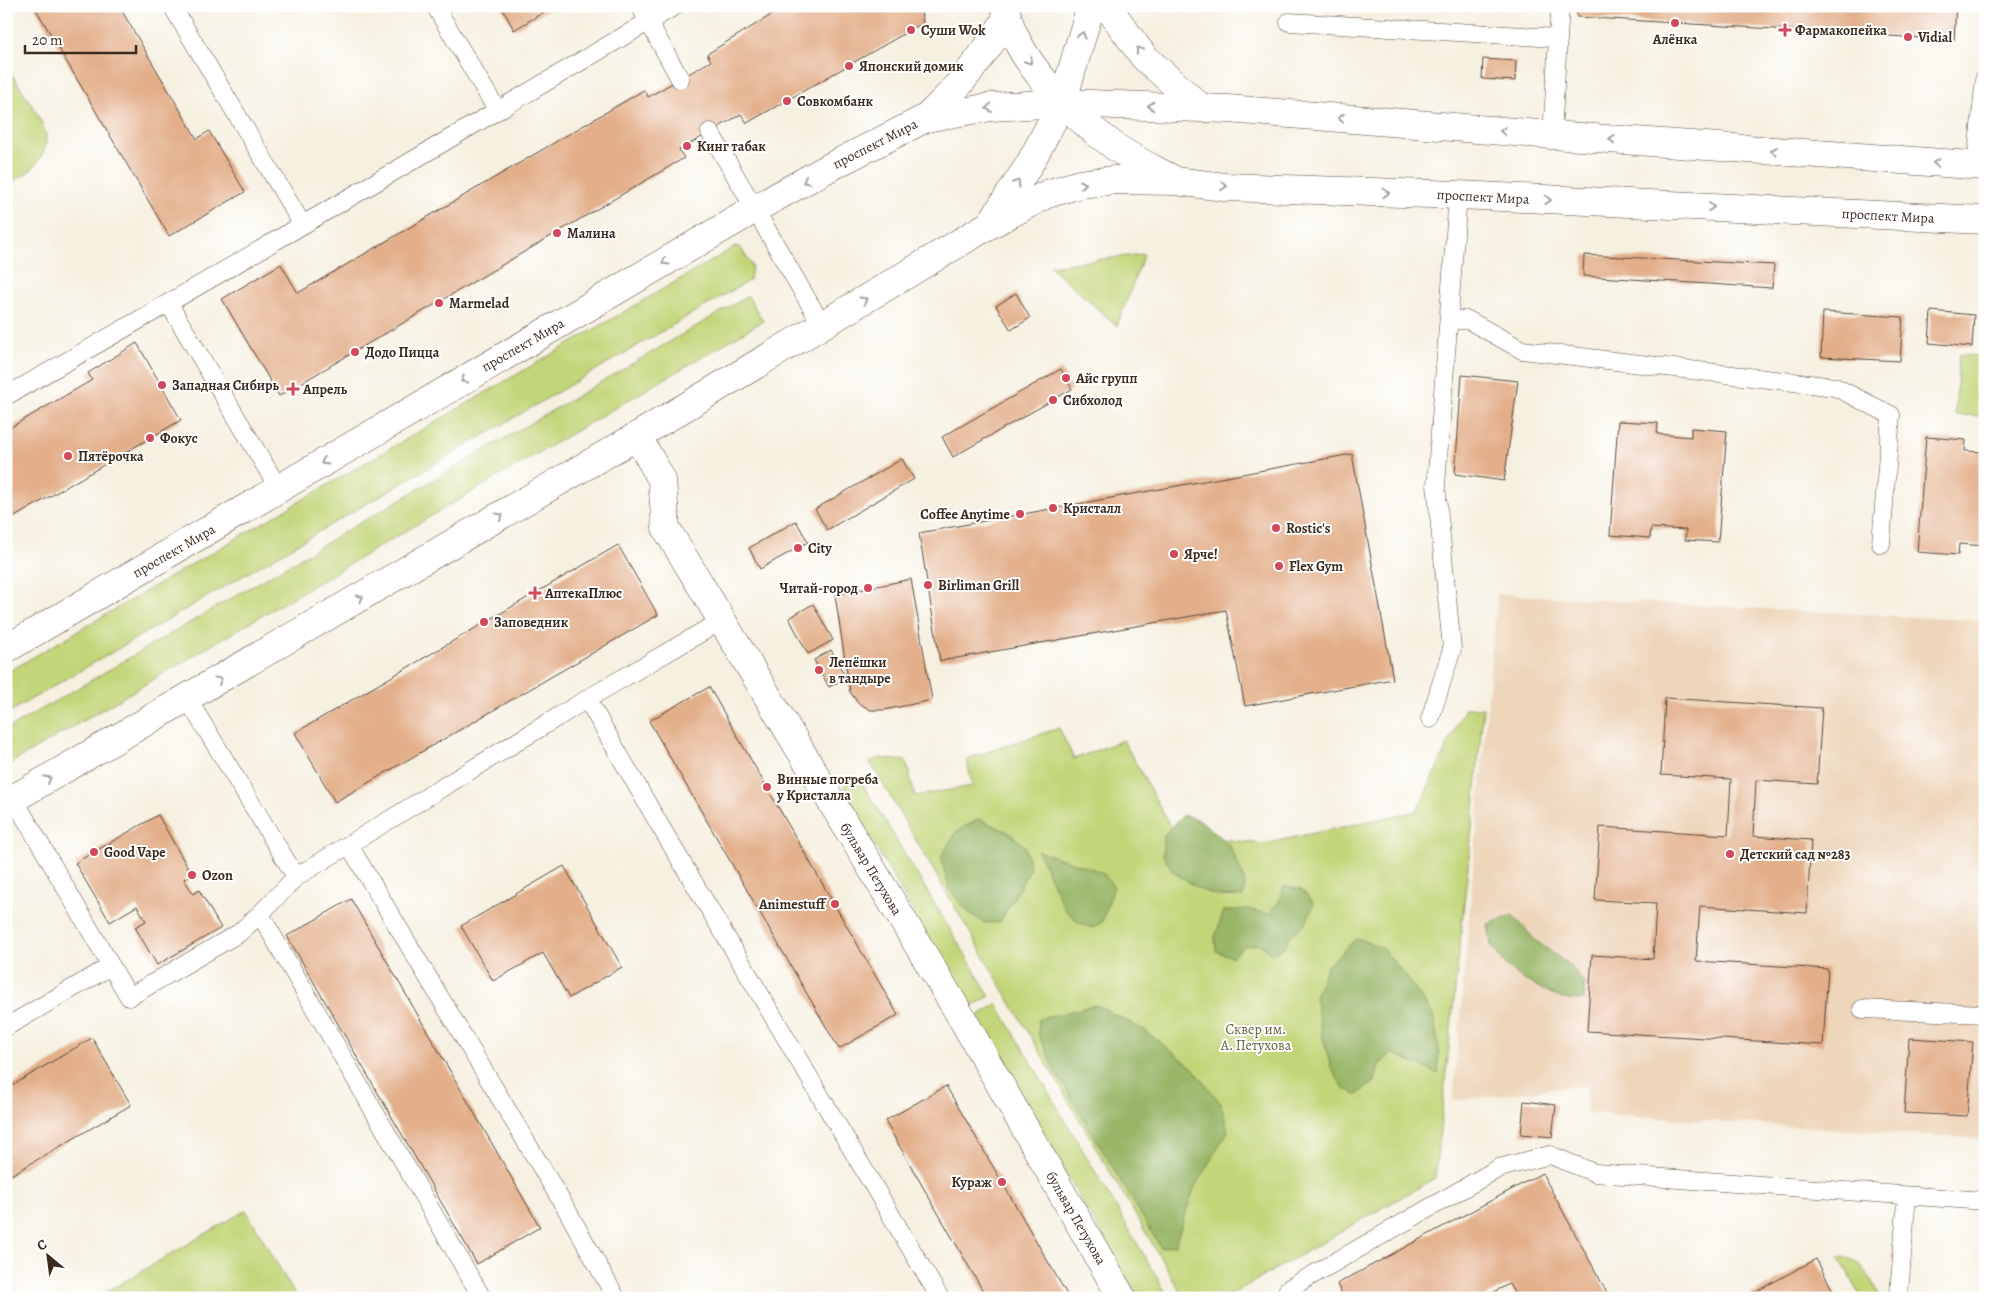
<svg xmlns="http://www.w3.org/2000/svg" width="1991" height="1304" viewBox="0 0 1991 1304" font-family="Alegreya,serif">
  <style>
    .built { fill: #eed6bb }
    .green { fill: #c2d578; stroke: #7e804b }
    .forest { fill: #99b668; stroke: #6a7043 }
    .building { fill: #e3af8a }
    .lines { fill: none; stroke-linecap: round; stroke-linejoin: round }
    .service-casing { stroke: #57483b; stroke-width: 19 }
    .minor-casing { stroke: #57483b; stroke-width: 29 }
    .secondary-casing { stroke: #57483b; stroke-width: 29 }
    .service { stroke: #fff; stroke-width: 18 }
    .minor { stroke: #fff; stroke-width: 28 }
    .secondary { stroke: #fff; stroke-width: 28 }
    .oneway { stroke: #a79f9a }
    .poi-dot { fill: #d1495b; stroke: #fff; stroke-width: 2 }
    .labels { text-anchor: middle; dominant-baseline: central; stroke-width: 4; stroke-linejoin: round; paint-order: stroke }
    .poi-label { font-size: 14px; font-weight: bold; fill: #3b2a1e; stroke: #fff; text-anchor: start }
    .street-label { font-size: 14px; fill: #3b2a1e; stroke: #fff }
    .park-label { font-size: 14px; fill: #645d39; stroke: #fff }
  </style>
  <rect width="100%" height="100%" fill="#fff"/>
  <filter id="ink" filterUnits="userSpaceOnUse"><feTurbulence type="fractalNoise" baseFrequency=".02" numOctaves="2"/><feDisplacementMap in="SourceGraphic" scale="10" xChannelSelector="R" yChannelSelector="G"/><feConvolveMatrix kernelMatrix="1 2 1 2 8 2 1 2 1" color-interpolation-filters="sRGB"/></filter>
  <filter id="wash" filterUnits="userSpaceOnUse"><feTurbulence type="fractalNoise" baseFrequency=".0096" numOctaves="4" result="noise"/><feDisplacementMap in="SourceGraphic" scale="20" xChannelSelector="R" yChannelSelector="G"/><feGaussianBlur stdDeviation="1.12" result="paint"/><feColorMatrix in="noise" values="0 0 0 0 0 0 0 0 0 0 0 0 0 0 0 0 0 1.4 0 .05"/><feComposite in="paint" operator="in"/></filter>
  <g filter="url(#wash)">
    <rect width="100%" height="100%" fill="#f6f0e0"/>
    <path class="built" d="M1497,594L1985,621V1139L1587,1113L1586,1086L1565,1087L1453,1101Z"/>
    <g class="green">
      <path d="M6,66C15,80 46,122 46,137C47,149 39,162 30,171C23,176 14,180 6,185Z"/>
      <path d="M735,247H740L752,266L750,280L6,714V673Z"/>
      <path d="M1144,254L1117,326L1050,266Z"/>
      <path d="M748,296L763,321L6,766V730Z"/>
      <path d="M1959,355L1985,356V416L1955,415Z"/>
      <path d="M1465,708H1483L1474,810L1435,1178L1225,1298H1184L870,762L880,758L906,761L915,796L973,786L966,759L1059,728L1074,759L1123,740L1174,833L1263,844L1417,811Z"/>
      <path d="M855,778L861,781L990,996L969,1008L846,796L844,785L850,780Z"/>
      <path d="M997,1004L1169,1298H1139L974,1018Z"/>
      <path d="M246,1210L297,1298H96Z"/>
      <path d="M1839,1257C1864,1257 1870,1279 1880,1298H1862Z"/>
    </g>
    <g class="forest">
      <path d="M1183,815L1200,820L1230,846L1245,880L1243,897L1218,896L1201,890L1173,872L1163,855V836Z"/>
      <path d="M979,819L1008,832L1025,846L1030,869L1000,922L984,923L968,912L949,889L941,857L957,831Z"/>
      <path d="M1038,851L1102,872L1114,887L1102,922L1092,928L1078,922L1065,910Z"/>
      <path d="M1284,886L1302,890L1314,904L1306,923L1290,936L1284,947L1272,955L1260,944L1244,946L1232,957L1216,951L1215,937L1224,911L1247,909L1268,914L1279,902Z"/>
      <path d="M1513,915L1535,940L1572,967L1584,983V1000L1562,999L1524,980L1506,966L1491,945L1488,924Z"/>
      <path d="M1357,938L1382,948L1408,979L1433,1015L1439,1047L1438,1074L1392,1053L1379,1065L1375,1082L1357,1094L1344,1089L1331,1068L1320,1026L1315,996L1328,965Z"/>
      <path d="M1096,1005L1144,1030L1193,1068L1221,1104L1228,1131L1194,1188L1175,1245L1161,1248L1055,1071L1038,1033L1039,1019Z"/>
    </g>
    <g id="blocks">
      <g class="building">
        <path d="M34,6H119L197,139L209,131L245,192L169,236Z"/>
        <path d="M501,6H554L514,30Z"/>
        <path d="M786,6H920L923,23L747,123L741,114L731,120L679,150L684,158L279,396L222,299L281,264L298,293L644,90L648,97L711,61L707,54Z"/>
        <path d="M1577,6H1956L1954,40L1577,17Z"/>
        <path d="M1483,59L1516,61L1515,81L1482,79Z"/>
        <path d="M1584,255L1774,265L1772,288L1583,276Z"/>
        <path d="M1016,293L1030,318L1011,330L996,306Z"/>
        <path d="M1931,311L1974,315L1972,347L1929,343Z"/>
        <path d="M1823,312L1903,317L1900,361L1821,357Z"/>
        <path d="M137,343L181,420L6,522V430L92,380L88,373Z"/>
        <path d="M1061,369L1072,389L953,457L942,437Z"/>
        <path d="M1462,375L1518,381L1504,481L1455,474Z"/>
        <path d="M1618,421L1658,423L1657,434L1691,437V428L1727,431L1718,542L1685,540L1686,530L1651,528L1650,538L1610,535Z"/>
        <path d="M1926,437L1966,440L1965,451L1985,452V546L1959,544L1958,555L1917,552Z"/>
        <path d="M1352,454L1393,679L1245,706L1226,610L940,661L919,533Z"/>
        <path d="M902,459L914,479L827,530L815,509Z"/>
        <path d="M796,521L808,542L760,569L749,548Z"/>
        <path d="M618,545L658,615L335,802L295,733Z"/>
        <path d="M911,579L932,700L884,710H871L858,703L850,692L835,595Z"/>
        <path d="M813,604L833,640L808,654L789,618Z"/>
        <path d="M831,650L846,678L829,687L814,660Z"/>
        <path d="M709,687L898,1015L839,1049L649,721Z"/>
        <path d="M1665,698L1822,708L1817,784L1756,780L1753,836L1811,840L1807,913L1700,906L1696,961L1828,969L1823,1045L1587,1031L1592,955L1653,959L1656,903L1595,900L1600,827L1728,835L1731,779L1661,775Z"/>
        <path d="M158,815L192,875L184,879L193,894L199,890L221,928L157,965L135,927L146,921L137,906L110,922L75,863Z"/>
        <path d="M564,866L622,967L569,998L543,953L493,981L461,926Z"/>
        <path d="M351,899L540,1227L477,1264L287,936Z"/>
        <path d="M92,1038L131,1105L6,1178V1089Z"/>
        <path d="M1909,1038L1973,1042L1967,1116L1904,1113Z"/>
        <path d="M946,1086L1002,1182L1069,1298H987L885,1121Z"/>
        <path d="M1524,1101L1556,1105L1552,1137L1521,1134Z"/>
        <path d="M1542,1173L1610,1298H1517L1509,1284L1483,1298H1344L1337,1284Z"/>
        <path d="M1816,1259L1837,1298H1744Z"/>
      </g>
    </g>
  </g>
  <g filter="url(#ink)">
    <use href="#blocks" fill-opacity="0" stroke="#57483b" stroke-width="1"/>
    <g class="lines">
      <defs>
        <g id="service">
          <path d="M172,6L302,224"/>
          <path d="M435,6L497,110"/>
          <path d="M640,6L680,79"/>
          <path d="M1289,22L1557,38"/>
          <path d="M710,132L822,325"/>
          <path d="M1552,135L1560,6"/>
          <path d="M1976,166L1985,77"/>
          <path d="M169,304L279,489"/>
          <path d="M1449,320H1468L1522,350L1835,387L1891,415L1881,544"/>
          <path d="M6,396C231,269 452,137 675,6"/>
          <path d="M587,699L659,824L940,1298"/>
          <path d="M1430,719L1452,649L1436,485L1458,195"/>
          <path d="M349,845L568,1212L616,1298"/>
          <path d="M296,877L587,699L721,621"/>
          <path d="M260,914L482,1298"/>
          <path d="M111,966L129,997L239,933L260,914L296,877L187,698"/>
          <path d="M1862,1009L1985,1014"/>
          <path d="M6,1027L111,966L14,799"/>
          <path d="M1293,1298L1288,1289L1499,1168L1550,1155L1595,1173L1985,1201"/>
          <path d="M1901,1298L1899,1293L1907,1196"/>
        </g>
        <path id="minor" d="M637,436L662,480L666,528L962,1018L1122,1298"/>
        <g id="secondary">
          <path d="M1005,6C1014,59 1072,116 1114,146C1132,159 1154,169 1174,180"/>
          <path d="M1107,6L1144,57L1200,107"/>
          <path d="M926,118C959,88 984,55 1007,18"/>
          <path d="M991,223L1029,165L1062,103L1091,6"/>
          <path d="M6,649L755,209L828,168L926,118L991,107L1062,103L1228,109L1552,135L1985,166"/>
          <path d="M6,803L637,436L984,228L1047,194L1080,184L1114,180L1175,181L1225,187L1458,195L1985,220"/>
        </g>
      </defs>
      <use href="#service" class="service-casing"/>
      <use href="#minor" class="minor-casing"/>
      <use href="#secondary" class="secondary-casing"/>
      <use href="#service" class="service"/>
      <use href="#minor" class="minor"/>
      <use href="#secondary" class="secondary"/>
    </g>
    <defs><path id="oneway-chevron" d="M-2-3.5L2.5 0L-2 3.5" fill="none" stroke-width="1.6" stroke-linecap="round" stroke-linejoin="round" transform="scale(1.25)"/></defs>
    <g class="oneway">
      <use href="#oneway-chevron" transform="translate(1082 35) rotate(-73)"/>
      <use href="#oneway-chevron" transform="translate(1139 50) rotate(-126)"/>
      <use href="#oneway-chevron" transform="translate(1029 61) rotate(58)"/>
      <use href="#oneway-chevron" transform="translate(1151 106) rotate(-178)"/>
      <use href="#oneway-chevron" transform="translate(989 108) rotate(173)"/>
      <use href="#oneway-chevron" transform="translate(1341 118) rotate(-175)"/>
      <use href="#oneway-chevron" transform="translate(1503 131) rotate(-175)"/>
      <use href="#oneway-chevron" transform="translate(1612 139) rotate(-176)"/>
      <use href="#oneway-chevron" transform="translate(1774 151) rotate(-176)"/>
      <use href="#oneway-chevron" transform="translate(1936 163) rotate(-176)"/>
      <use href="#oneway-chevron" transform="translate(806 181) rotate(151)"/>
      <use href="#oneway-chevron" transform="translate(1017 183) rotate(-57)"/>
      <use href="#oneway-chevron" transform="translate(1083 184) rotate(-9)"/>
      <use href="#oneway-chevron" transform="translate(1224 186) rotate(5)"/>
      <use href="#oneway-chevron" transform="translate(1386 193) rotate(2)"/>
      <use href="#oneway-chevron" transform="translate(1548 200) rotate(3)"/>
      <use href="#oneway-chevron" transform="translate(1711 207) rotate(3)"/>
      <use href="#oneway-chevron" transform="translate(665 262) rotate(150)"/>
      <use href="#oneway-chevron" transform="translate(864 300) rotate(-31)"/>
      <use href="#oneway-chevron" transform="translate(464 380) rotate(150)"/>
      <use href="#oneway-chevron" transform="translate(324 462) rotate(150)"/>
      <use href="#oneway-chevron" transform="translate(500 516) rotate(-30)"/>
      <use href="#oneway-chevron" transform="translate(360 598) rotate(-30)"/>
      <use href="#oneway-chevron" transform="translate(219 680) rotate(-30)"/>
      <use href="#oneway-chevron" transform="translate(48 779) rotate(-30)"/>
    </g>
  </g>
  <g class="poi-dot">
    <circle cx="1675" cy="23" r="5"/>
    <circle cx="911" cy="30" r="5"/>
    <path d="M1782.5 22.5h5v5h5v5h-5v5h-5v-5h-5v-5h5z"/>
    <circle cx="1908" cy="37" r="5"/>
    <circle cx="849" cy="66" r="5"/>
    <circle cx="787" cy="101" r="5"/>
    <circle cx="687" cy="146" r="5"/>
    <circle cx="557" cy="233" r="5"/>
    <circle cx="439" cy="303" r="5"/>
    <circle cx="355" cy="352" r="5"/>
    <circle cx="1066" cy="378" r="5"/>
    <circle cx="162" cy="385" r="5"/>
    <path d="M290.5 381.5h5v5h5v5h-5v5h-5v-5h-5v-5h5z"/>
    <circle cx="1053" cy="400" r="5"/>
    <circle cx="150" cy="438" r="5"/>
    <circle cx="68" cy="456" r="5"/>
    <circle cx="1053" cy="508" r="5"/>
    <circle cx="1020" cy="514" r="5"/>
    <circle cx="1276" cy="528" r="5"/>
    <circle cx="798" cy="548" r="5"/>
    <circle cx="1174" cy="554" r="5"/>
    <circle cx="1279" cy="566" r="5"/>
    <circle cx="928" cy="585" r="5"/>
    <circle cx="868" cy="588" r="5"/>
    <path d="M532.5 585.5h5v5h5v5h-5v5h-5v-5h-5v-5h5z"/>
    <circle cx="484" cy="622" r="5"/>
    <circle cx="819" cy="670" r="5"/>
    <circle cx="767" cy="787" r="5"/>
    <circle cx="94" cy="852" r="5"/>
    <circle cx="1730" cy="854" r="5"/>
    <circle cx="192" cy="875" r="5"/>
    <circle cx="835" cy="904" r="5"/>
    <circle cx="1002" cy="1182" r="5"/>
  </g>
  <g class="labels">
    <g class="poi-label">
      <text x="921" y="30">Суши Wok</text>
      <text x="1795" y="30">Фармакопейка</text>
      <text x="1918" y="37">Vidial</text>
      <text x="1675" y="39" text-anchor="middle">Алёнка</text>
      <text x="859" y="66">Японский домик</text>
      <text x="797" y="101">Совкомбанк</text>
      <text x="697" y="146">Кинг табак</text>
      <text x="567" y="233">Малина</text>
      <text x="449" y="303">Marmelad</text>
      <text x="365" y="352">Додо Пицца</text>
      <text x="1076" y="378">Айс групп</text>
      <text x="172" y="385">Западная Сибирь</text>
      <text x="303" y="389">Апрель</text>
      <text x="1063" y="400">Сибхолод</text>
      <text x="160" y="438">Фокус</text>
      <text x="78" y="456">Пятёрочка</text>
      <text x="1063" y="508">Кристалл</text>
      <text x="1010" y="514" text-anchor="end">Coffee Anytime</text>
      <text x="1286" y="528">Rostic's</text>
      <text x="808" y="548">City</text>
      <text x="1184" y="554">Ярче!</text>
      <text x="1289" y="566">Flex Gym</text>
      <text x="938" y="585">Birliman Grill</text>
      <text x="858" y="588" text-anchor="end">Читай-город</text>
      <text x="545" y="593">АптекаПлюс</text>
      <text x="494" y="622">Заповедник</text>
      <text x="829" y="662">Лепёшки<tspan x="829" dy="16">в тандыре</tspan></text>
      <text x="777" y="779">Винные погреба<tspan x="777" dy="16">у Кристалла</tspan></text>
      <text x="104" y="852">Good Vape</text>
      <text x="1740" y="854">Детский сад №283</text>
      <text x="202" y="875">Ozon</text>
      <text x="825" y="904" text-anchor="end">Animestuff</text>
      <text x="992" y="1182" text-anchor="end">Кураж</text>
    </g>
    <g class="street-label">
      <text transform="translate(875 144) rotate(-27)">проспект Мира</text>
      <text transform="translate(1483 197) rotate(3)">проспект Мира</text>
      <text transform="translate(1888 216) rotate(3)">проспект Мира</text>
      <text transform="translate(523 345) rotate(-30)">проспект Мира</text>
      <text transform="translate(174 551) rotate(-30)">проспект Мира</text>
      <text transform="translate(871 869) rotate(59)">бульвар Петухова</text>
      <text transform="translate(1076 1218) rotate(60)">бульвар Петухова</text>
    </g>
    <g class="park-label">
      <text x="1256" y="1029">Сквер им.<tspan x="1256" dy="16">А. Петухова</tspan></text>
    </g>
  </g>
  <rect width="1991" height="1304" fill="none" stroke="#fff" stroke-width="25"/>
  <g transform="translate(48 1256) rotate(331)" stroke="#ffffff" stroke-width="4" paint-order="stroke">
  <path d="M0-4L9 19L0 12L-9 19Z" fill="#3b2a1e"/>
  <text y="-8" font-size="14" font-weight="bold" text-anchor="middle" fill="#3b2a1e">С</text>
  </g>
  <path d="M25 45v8h111v-8" fill="none" stroke="#3b2a1e" stroke-width="2.5"/>
  <text x="32" y="45" font-size="15" fill="#3b2a1e" stroke="#ffffff" stroke-width="4" paint-order="stroke">20 m</text>
</svg>
